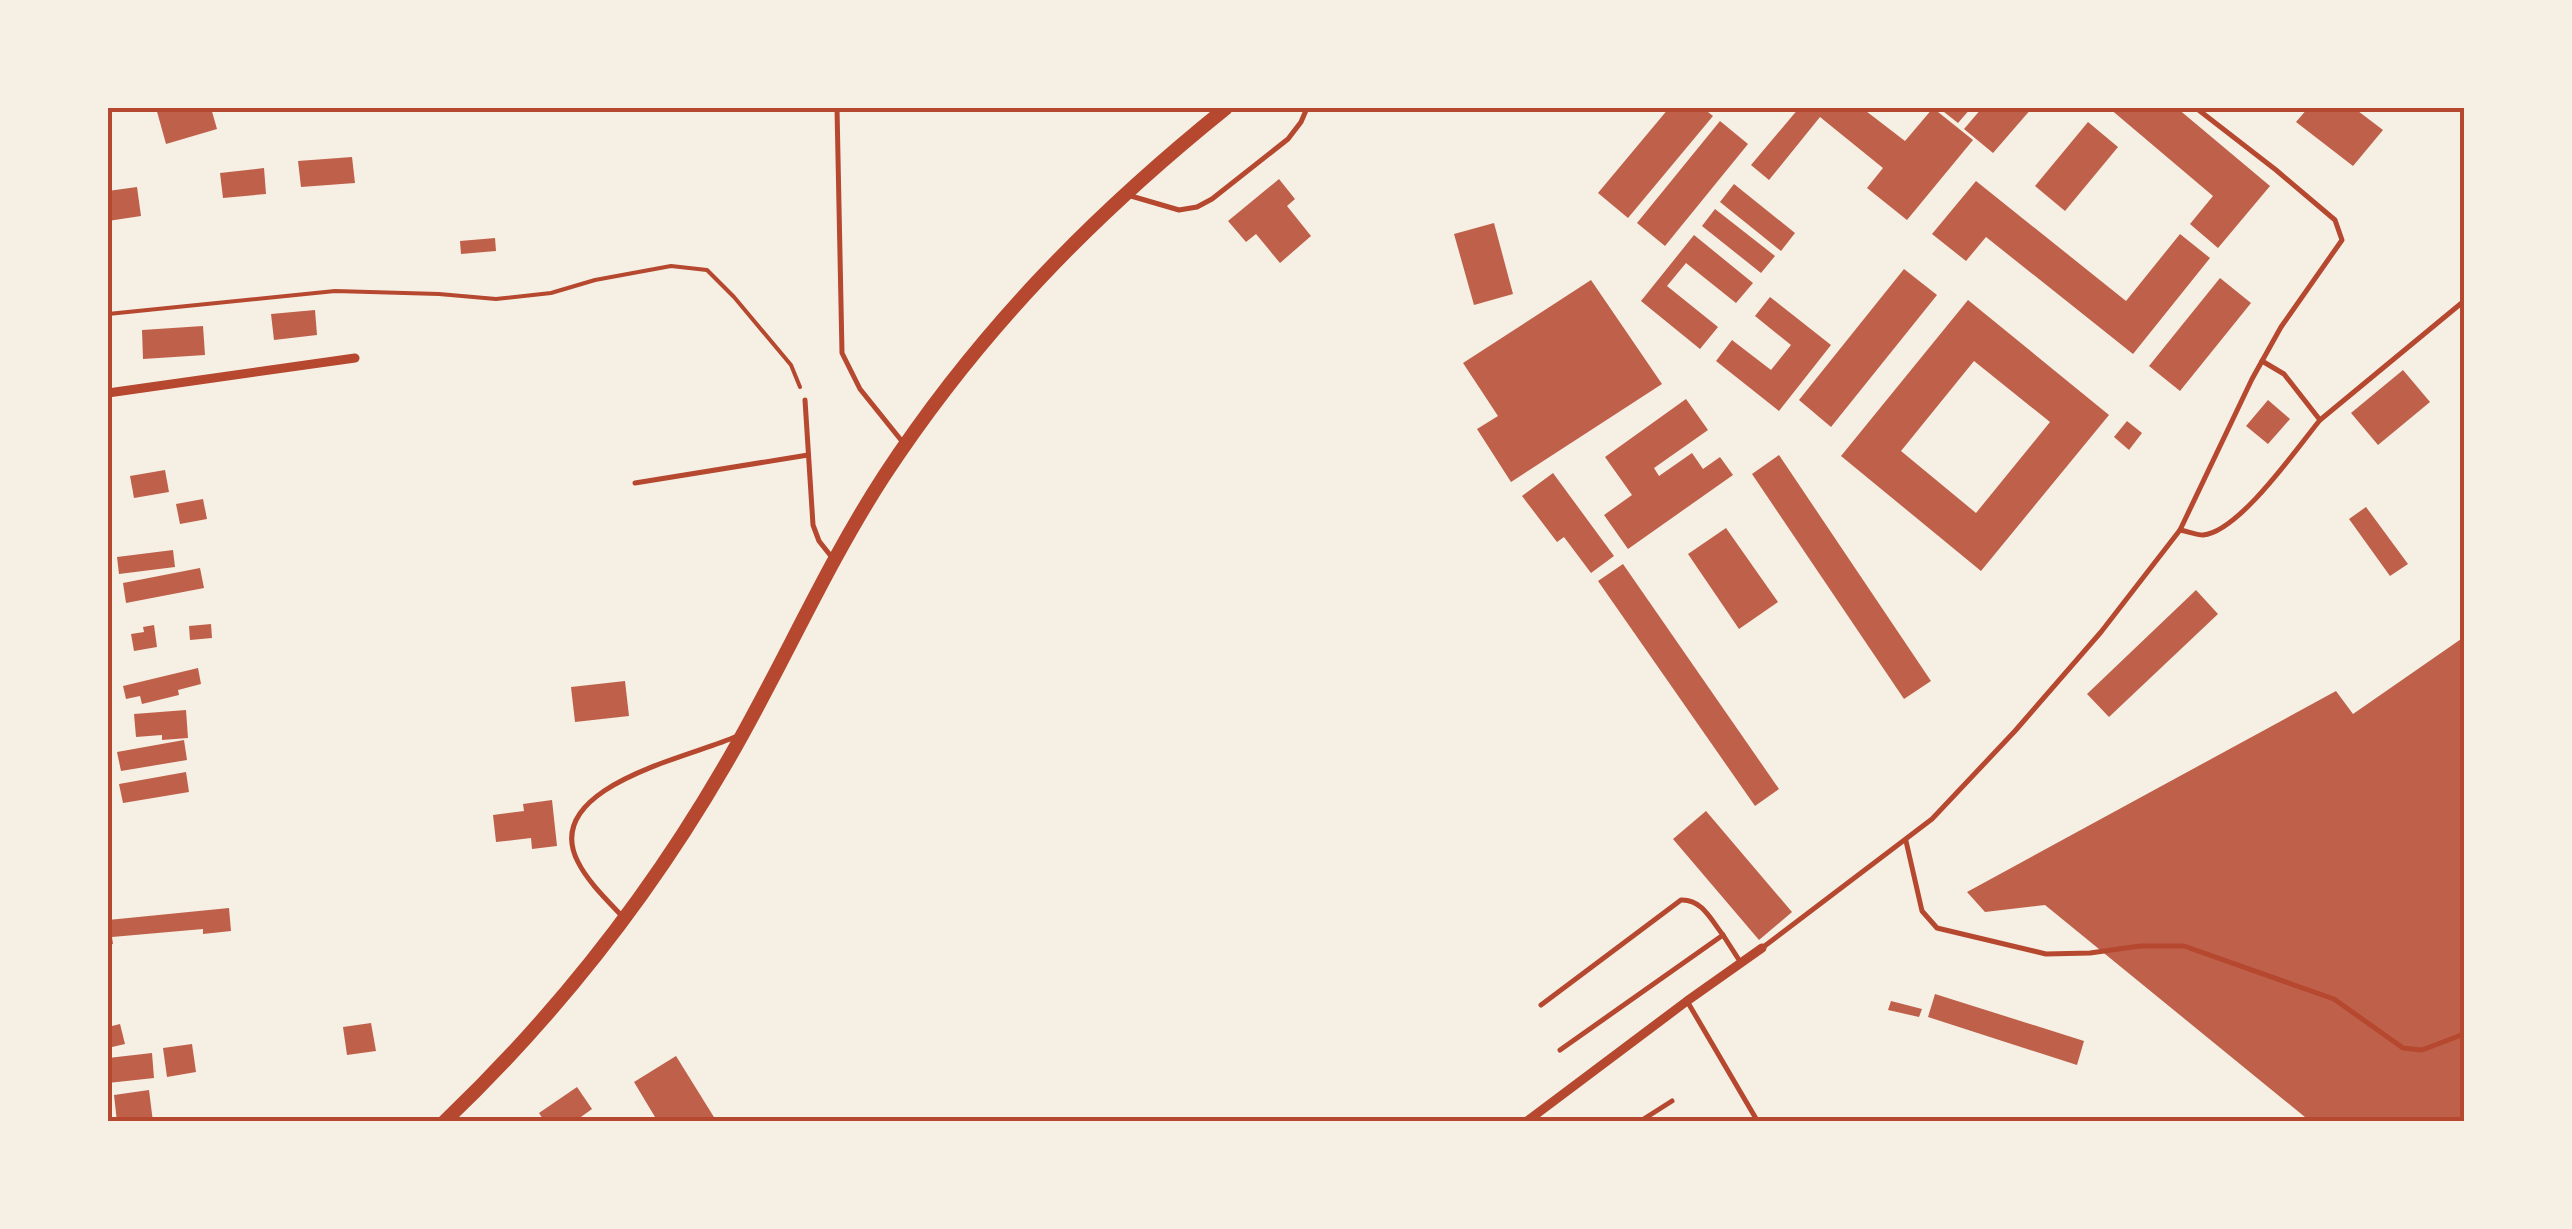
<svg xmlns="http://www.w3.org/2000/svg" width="2572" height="1229" viewBox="0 0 2572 1229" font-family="'Zilla Slab',serif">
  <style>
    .building { fill: #bf614a; fill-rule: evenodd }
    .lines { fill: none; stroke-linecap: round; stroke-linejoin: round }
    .path { stroke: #b5482f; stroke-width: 4 }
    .service { stroke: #b5482f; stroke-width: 5 }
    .minor { stroke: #b5482f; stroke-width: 9 }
    .primary { stroke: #b5482f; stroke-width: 14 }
    .neatline { fill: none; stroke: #b5482f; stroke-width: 4 }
  </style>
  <rect width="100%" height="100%" fill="#f6efe4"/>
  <g class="building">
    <path d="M156,108H211L217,129L166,144Z"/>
    <path d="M1669,108H1703L1713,116L1628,218L1598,193Z"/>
    <path d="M1799,108H1862L1905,141L1933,108L1973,140L1907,220L1867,188L1883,168L1820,117L1769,180L1751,165Z"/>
    <path d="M1939,108H1971L1958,123Z"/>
    <path d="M1982,108H2032L1993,153L1964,129Z"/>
    <path d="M2109,108H2177L2270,186L2218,248L2190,224L2213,196Z"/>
    <path d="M2308,108H2361L2358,111L2383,130L2353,166L2296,122Z"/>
    <path d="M1720,121L1748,144L1665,246L1637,223Z"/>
    <path d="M2088,122L2118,147L2065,211L2035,186Z"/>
    <path d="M352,157L355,183L301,187L298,161Z"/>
    <path d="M264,168L266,194L223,198L220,173Z"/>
    <path d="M1279,179L1295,199L1287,206L1311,236L1280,263L1256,234L1246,242L1228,221Z"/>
    <path d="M1976,181L2126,301L2180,234L2210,258L2133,354L1986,237L1966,261L1932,234Z"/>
    <path d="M1734,184L1795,233L1781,251L1720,202Z"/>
    <path d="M137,187L141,216L108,221V191Z"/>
    <path d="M1715,209L1775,256L1761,273L1702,226Z"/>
    <path d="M1494,223L1513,294L1474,305L1454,234Z"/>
    <path d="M1694,235L1753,283L1736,303L1686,263L1667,286L1718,327L1700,349L1641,301Z"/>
    <path d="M495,238L496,251L461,254L460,241Z"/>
    <path d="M1904,269L1937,295L1831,427L1799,400Z"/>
    <path d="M2220,278L2251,303L2180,391L2149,366Z"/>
    <path d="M1591,280L1662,384L1511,482L1477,429L1498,416L1463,363Z"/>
    <path d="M1770,297L1831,345L1779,411L1716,361L1732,340L1771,370L1791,345L1755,316Z"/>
    <path d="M1968,300L2109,415L1981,571L1841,456ZM1974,361L2050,422L1976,513L1901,451Z"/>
    <path d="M315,310L317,335L274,340L271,314Z"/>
    <path d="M203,326L205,355L143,359L142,330Z"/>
    <path d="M2403,370L2430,402L2378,445L2351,413Z"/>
    <path d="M1686,399L1708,430L1654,468L1659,476L1692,453L1703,469L1720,457L1733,475L1628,549L1604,515L1632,495L1605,457Z"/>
    <path d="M2268,400L2290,419L2268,444L2246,426Z"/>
    <path d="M2127,421L2142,433L2129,450L2114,437Z"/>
    <path d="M1779,455L1931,681L1904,699L1752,474Z"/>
    <path d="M165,470L169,492L134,498L130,476Z"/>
    <path d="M1553,473L1614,556L1591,573L1564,537L1557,542L1522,496Z"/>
    <path d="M203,499L207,519L180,524L176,504Z"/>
    <path d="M2366,507L2408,564L2390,576L2349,519Z"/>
    <path d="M1726,528L1778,602L1739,629L1688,554Z"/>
    <path d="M173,550L175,567L119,574L117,557Z"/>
    <path d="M1623,564L1779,789L1755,806L1598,581Z"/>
    <path d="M200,568L204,588L126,603L123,583Z"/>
    <path d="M2196,590L2218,614L2109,717L2087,694Z"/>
    <path d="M211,624L212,638L190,640L189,626Z"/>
    <path d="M154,625L157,647L134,651L131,634L144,632L143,627Z"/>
    <path d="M2464,637V1122H2311L2045,905L1985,912L1967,892L2336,691L2353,714Z"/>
    <path d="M198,668L201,684L178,690L179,695L142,704L140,696L126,699L123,686Z"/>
    <path d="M625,681L629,716L575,722L571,687Z"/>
    <path d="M186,710L188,738L162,740V735L136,737L134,714Z"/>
    <path d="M184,740L187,760L121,771L117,752Z"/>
    <path d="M186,772L189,792L123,803L119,784Z"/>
    <path d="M552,800L557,846L532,849L531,838L496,842L493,815L524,811L523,804Z"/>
    <path d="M1706,811L1792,912L1759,940L1673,839Z"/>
    <path d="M229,908L231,931L203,934V929L112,937L113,944L108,945V920Z"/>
    <path d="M1935,994L2084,1041L2077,1065L1928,1017Z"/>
    <path d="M1891,1001L1922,1009L1919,1017L1888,1010Z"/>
    <path d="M371,1023L376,1051L347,1055L343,1027Z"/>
    <path d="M120,1024L125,1044L108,1048V1027Z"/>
    <path d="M192,1044L196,1072L167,1077L163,1048Z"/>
    <path d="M152,1053L154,1078L108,1083V1058Z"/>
    <path d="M676,1056L717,1122H658L634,1082Z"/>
    <path d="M577,1087L592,1109L574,1122H545L539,1113Z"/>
    <path d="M149,1090L153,1122H117L114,1095Z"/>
  </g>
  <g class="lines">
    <path class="path" d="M108,314L335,291L439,294L496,299L551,293L595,280L671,266L707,270L734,297L791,365L800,387"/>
    <g class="service">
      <path d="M837,108L842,353L860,389L905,445"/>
      <path d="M1131,196L1179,210L1197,207L1212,199L1288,139L1301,122L1307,108"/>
      <path d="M805,400L813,525L819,541L834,560"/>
      <path d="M2320,420L2464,301"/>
      <path d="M635,483L808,455"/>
      <path d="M2180,530C2186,531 2197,535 2203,535C2239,532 2297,448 2320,420L2284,374L2262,361"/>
      <path d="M1906,841L1922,911L1937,928L2046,954L2090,953L2140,946H2184L2334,999L2403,1048L2422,1050L2464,1034"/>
      <path d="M623,917C607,900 588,882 578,862C539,787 690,757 735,737"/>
      <path d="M1762,948L1932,819L2015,731L2101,632L2180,530L2252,379L2281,327L2342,240L2335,220L2276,170L2196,108"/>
      <path d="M1687,1001L1758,1122"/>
      <path d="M1541,1005L1681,900C1702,899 1711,920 1723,935"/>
      <path d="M1560,1050L1723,935L1741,963"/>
      <path d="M1639,1122L1672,1101"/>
    </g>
    <g class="minor">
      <path d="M108,393L355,358"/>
      <path d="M1526,1122L1687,1001L1762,948"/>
    </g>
    <path class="primary" d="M444,1122C553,1018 648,898 724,767C780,672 823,570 884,476C979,331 1092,216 1226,108"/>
  </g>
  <rect width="2572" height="1229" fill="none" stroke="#f6efe4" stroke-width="220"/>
  <rect x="110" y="110" width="2352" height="1009" class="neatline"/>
</svg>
